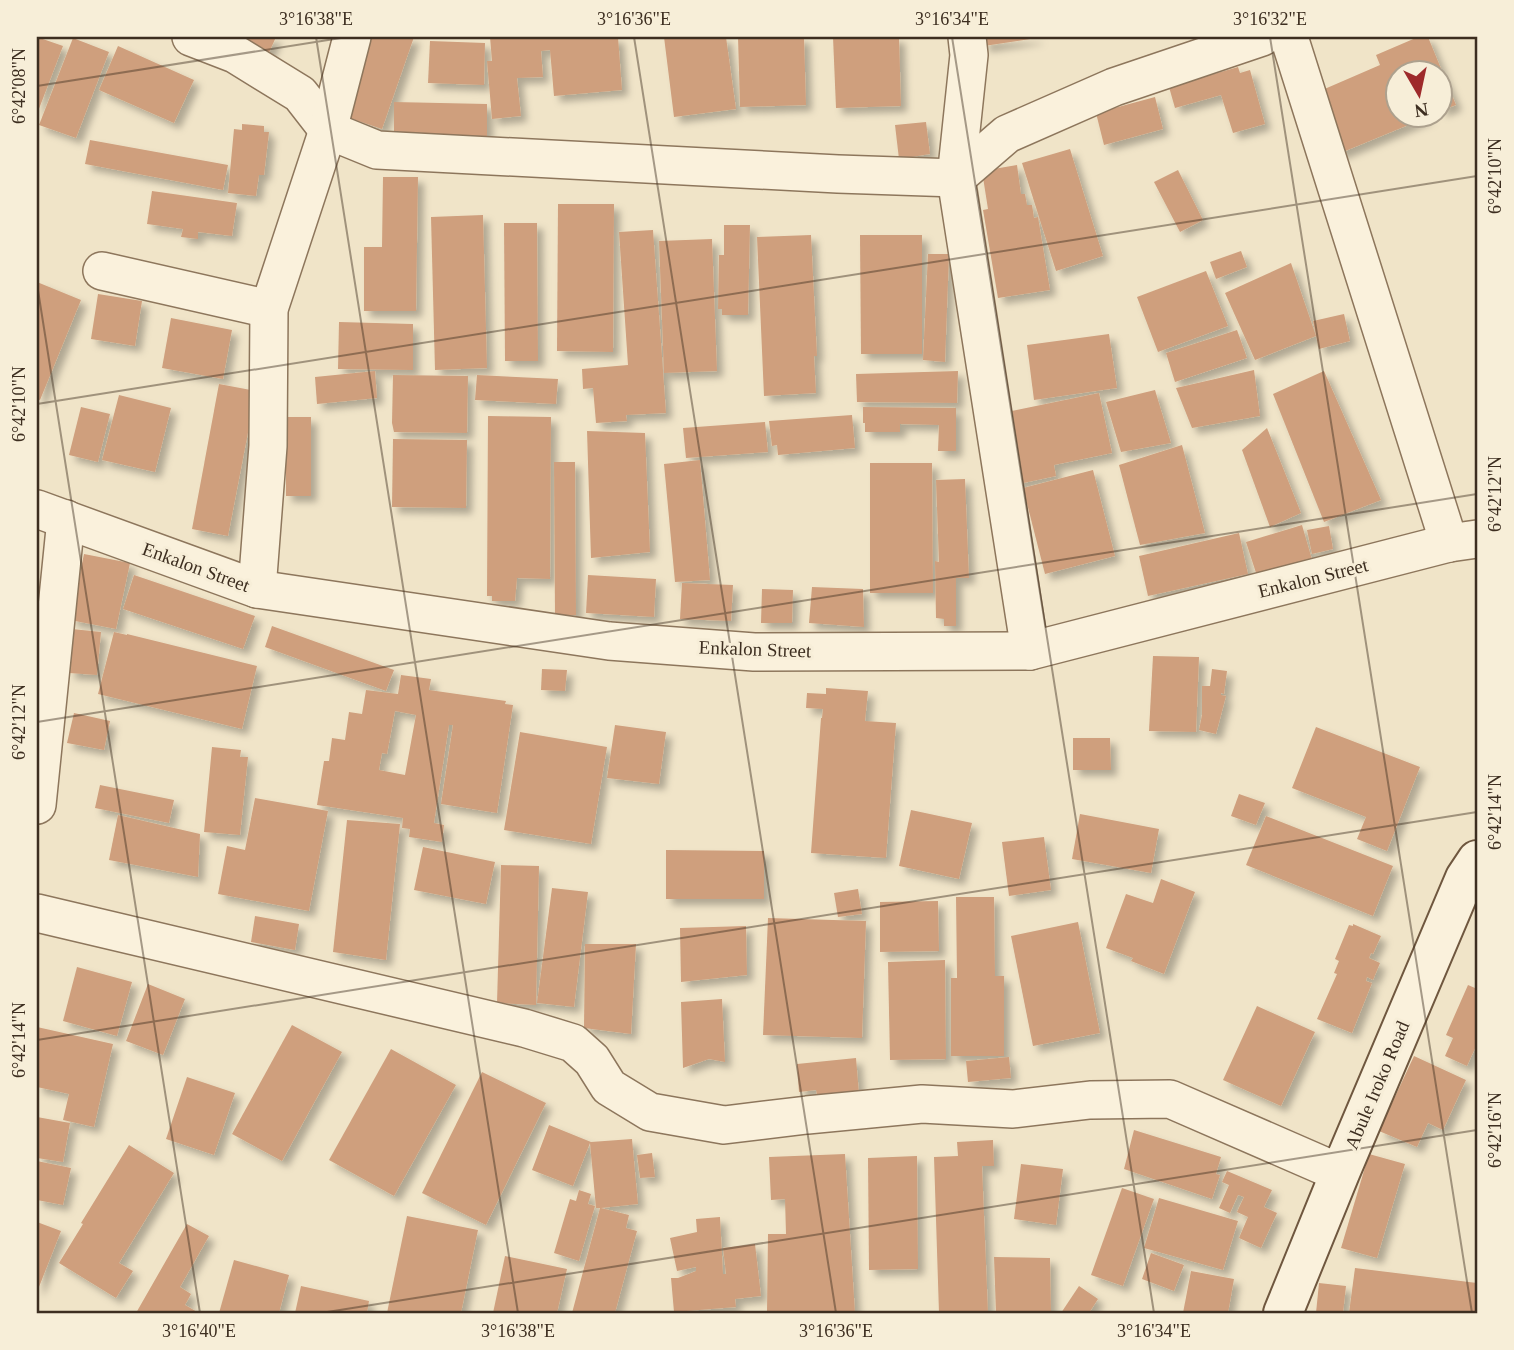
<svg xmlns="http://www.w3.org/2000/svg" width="1514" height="1350" viewBox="0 0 1514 1350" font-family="Georgia,serif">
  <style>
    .building { fill: #cf9f7d; fill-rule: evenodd; filter: url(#shadow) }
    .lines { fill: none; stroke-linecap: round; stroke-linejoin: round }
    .street-casing { stroke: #8d765c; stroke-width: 40 }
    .secondary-casing { stroke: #6f573f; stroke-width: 42 }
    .street { stroke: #faf1dc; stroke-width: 37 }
    .secondary { stroke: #faf1dc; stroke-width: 38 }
    .ticks { fill: none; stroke: #3d2e20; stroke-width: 2; stroke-opacity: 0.45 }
    .labels { text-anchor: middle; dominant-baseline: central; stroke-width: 6; stroke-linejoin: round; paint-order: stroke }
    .street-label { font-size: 19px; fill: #3d2e20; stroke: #f7eed8 }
    .neatline { fill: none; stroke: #3d2e20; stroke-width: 2.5 }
    .ticks-label { font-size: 18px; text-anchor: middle; fill: #3d2e20 }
  </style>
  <defs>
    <filter id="shadow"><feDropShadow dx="6" dy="6" stdDeviation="3.5" flood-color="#0004"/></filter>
  </defs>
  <rect width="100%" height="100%" fill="#f0e4c8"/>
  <g class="building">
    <path d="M37,37L63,46L37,114Z"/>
    <path d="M217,37H276L267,57Z"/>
    <path d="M361,37H414L382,129L335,113Z"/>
    <path d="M490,37H618L622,90L554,96L550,50L541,51L543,77L517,78L521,116L492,119L487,61H492Z"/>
    <path d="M664,37H726L736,109L674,117Z"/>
    <path d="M738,37H804L806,105L740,107Z"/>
    <path d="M833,37H899L901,106L836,108Z"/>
    <path d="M982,37H1037V38L984,46Z"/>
    <path d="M1418,37H1428L1456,105L1440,111V74H1398V116H1430L1338,154L1313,94L1380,65L1376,55Z"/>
    <path d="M73,38L109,52L76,138L39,125Z"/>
    <path d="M430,41L485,43L484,85L428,83Z"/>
    <path d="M118,46L194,80L174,123L99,90Z"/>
    <path d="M1238,67L1240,73L1250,70L1265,124L1233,133L1221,95L1175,108L1169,87Z"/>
    <path d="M1155,97L1163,129L1104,145L1096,113Z"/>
    <path d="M394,102L487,104V136L394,135Z"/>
    <path d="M926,122L930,154L899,159L895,125Z"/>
    <path d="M242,124L264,126V132H269L264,175H259L256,196L228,193L234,129L242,130Z"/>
    <path d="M90,140L228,165L223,190L85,164Z"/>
    <path d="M1070,149L1103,256L1056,271L1022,163Z"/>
    <path d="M1017,165L1021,194H1025L1027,205H1032L1034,218L1038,217L1050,290L998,298L983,210L988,209L982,171Z"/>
    <path d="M1178,170L1203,220L1180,232L1154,182Z"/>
    <path d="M383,177H418L416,311H364V247H382Z"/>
    <path d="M152,191L237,203L232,236L198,232V239L181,237L183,229L147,224Z"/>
    <path d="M558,204H614L613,352L557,351Z"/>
    <path d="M483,215L487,368L435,370L431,217Z"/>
    <path d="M504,223H537L538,361H505Z"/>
    <path d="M724,225H750L748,315H722V309H718L719,255H724Z"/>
    <path d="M653,230L666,413L626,415L627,421L596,423L593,388L583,389L582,369L628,365L619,232Z"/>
    <path d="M811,235L817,356H814L816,393L764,396L757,237Z"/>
    <path d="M860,235H922V354H861Z"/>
    <path d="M712,239L717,371L664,373L659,241Z"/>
    <path d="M1241,251L1247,267L1216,279L1210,262Z"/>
    <path d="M928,254H949L945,362L923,360Z"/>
    <path d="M1291,263L1316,336L1255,360L1225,293Z"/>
    <path d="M1206,271L1228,326L1158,352L1137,297Z"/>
    <path d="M37,282L81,300L40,400L37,399Z"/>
    <path d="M98,294L142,301L135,346L91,339Z"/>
    <path d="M1344,314L1350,341L1319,349L1313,321Z"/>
    <path d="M171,318L232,330L223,379L162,368Z"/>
    <path d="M339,322L413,324V370L338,369Z"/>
    <path d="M1237,330L1247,358L1175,382L1166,353Z"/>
    <path d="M1109,334L1117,388L1034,400L1027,345Z"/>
    <path d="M1254,370L1260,416L1192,428L1176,388Z"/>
    <path d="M375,371L377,398L317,404L315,377Z"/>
    <path d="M958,371L957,403L857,402L856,374Z"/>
    <path d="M1324,371L1381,500L1324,522L1273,394Z"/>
    <path d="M393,375L468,376L467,433L394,432L392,423Z"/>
    <path d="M477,375L558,379L556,404L475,400Z"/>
    <path d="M219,384L256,391L228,536L192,529Z"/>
    <path d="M1155,390L1171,443L1121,452L1106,402Z"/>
    <path d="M1099,393L1112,453L1054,465L1056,476L1014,485L1002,413Z"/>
    <path d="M119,395L171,408L155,472L102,460Z"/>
    <path d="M81,407L110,414L98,462L69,455Z"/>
    <path d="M863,407L956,408V451H938L939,425L900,424V432H865V423H863Z"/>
    <path d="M852,415L855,448L778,455L777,445L772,446L769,421Z"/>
    <path d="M488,416L551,417L550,579L517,578L515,601H492V596H487Z"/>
    <rect x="286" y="417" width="25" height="79"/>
    <path d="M765,422L768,452L686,458L683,428Z"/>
    <path d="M1267,428L1301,513L1270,527L1242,450Z"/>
    <path d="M587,431L645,433L650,552L591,558Z"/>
    <path d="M393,439L467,440L466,508L392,507Z"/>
    <path d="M1182,445L1205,533L1140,545L1119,465Z"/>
    <path d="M700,460L710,580L675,582L664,464Z"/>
    <path d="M554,462H575L576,615L555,616Z"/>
    <path d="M870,463H932L933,593H870Z"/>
    <path d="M1093,470L1115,556L1045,574L1023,488Z"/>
    <path d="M965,479L969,578H956V626H944V619L936,618L935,561L939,562L936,480Z"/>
    <path d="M1302,525L1313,563L1258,579L1246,542Z"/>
    <path d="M1329,526L1333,549L1312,554L1307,530Z"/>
    <path d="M1239,533L1248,574L1148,596L1139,556Z"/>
    <path d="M84,554L130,563L116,629L70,620Z"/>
    <path d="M134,575L255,616L243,649L123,609Z"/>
    <path d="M588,575L656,579L654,617L586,613Z"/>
    <path d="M682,583L733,585L731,621L680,619Z"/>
    <path d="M812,587L863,589L864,627L809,623Z"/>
    <path d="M762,589L793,590L792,623H761Z"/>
    <path d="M272,626L394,670L386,691L265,647Z"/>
    <path d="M72,629L101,632L97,675L69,673Z"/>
    <path d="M114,632L127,635V634L257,666L242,729L98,694Z"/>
    <path d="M1153,656L1199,657L1196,732L1149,731Z"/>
    <path d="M542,669L567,670L565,691L541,690Z"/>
    <path d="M1212,669L1227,671L1224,694L1221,693V695L1226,696L1216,734L1199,730L1202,715V686H1210Z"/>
    <path d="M401,675L431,679L429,690L506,701L505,704L513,705L497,813L441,804L453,725H449L434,823L444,825L442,842L409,837L410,829L402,828L403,818L317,805L324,761H329L332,738L345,740L349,712L362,714L366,690L398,694ZM395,711L416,715L405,775L379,770L382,753L387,754Z"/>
    <path d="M826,688L868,691L865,721L896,723L886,858L811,853L821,718H822L823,709L806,708L807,693L826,694Z"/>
    <path d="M74,713L110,721L104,750L67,743Z"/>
    <path d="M615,725L666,732L659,784L607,778Z"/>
    <path d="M1316,727L1420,767L1387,851L1357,839L1366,817L1292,788Z"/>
    <path d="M520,732L607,747L591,844L504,830Z"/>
    <path d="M1073,738H1110L1111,770H1073Z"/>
    <path d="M212,747L241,750L240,757H248L240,835L204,832Z"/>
    <path d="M100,785L174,800L169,823L95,808Z"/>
    <path d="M1239,794L1265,803L1256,825L1231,816Z"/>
    <path d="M255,798L328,811L309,911L218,894L227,846L245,850Z"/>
    <path d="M911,810L972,823L959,879L899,866Z"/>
    <path d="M1080,814L1159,829L1151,873L1072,859Z"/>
    <path d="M118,815L200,834L198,877L109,860Z"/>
    <path d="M1266,816L1393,866L1373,916L1246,865Z"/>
    <path d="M347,820L400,824L386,960L333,952Z"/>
    <path d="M1044,837L1051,890L1009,896L1002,842Z"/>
    <path d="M423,847L495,862L486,904L414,890Z"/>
    <path d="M666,850L764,851V899H666Z"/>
    <path d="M501,865L539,866L536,1005L497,1003Z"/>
    <path d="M1161,879L1195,892L1164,974L1131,961L1133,958L1106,948L1126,894L1153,903Z"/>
    <path d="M552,888L588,892L574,1007L537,1003Z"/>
    <path d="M858,889L862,914L838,917L834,893Z"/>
    <path d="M956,897H994L995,976H1004V1056H951V978H957Z"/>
    <path d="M938,901L939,951L880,952V902Z"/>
    <path d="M255,916L299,924L295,950L251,942Z"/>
    <path d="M768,918L866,921L862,1038L763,1035Z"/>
    <path d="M1078,922L1100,1033L1033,1046L1011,936Z"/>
    <path d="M1353,924L1381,936L1373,954L1371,953L1369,958L1380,963L1373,980L1367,977L1366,981L1372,983L1352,1033L1317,1019L1337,974L1334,973L1339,961L1335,959L1349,925L1353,926Z"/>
    <path d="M746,926L747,975L681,982L680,928Z"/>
    <path d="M585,944H636L631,1034L584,1028Z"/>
    <path d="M945,960L946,1059L890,1060L888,962Z"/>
    <path d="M77,967L132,982L117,1036L63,1021Z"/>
    <path d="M1477,983V1044L1467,1066L1445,1056L1453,1038L1446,1035L1468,985L1475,988Z"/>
    <path d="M148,984L185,999L163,1055L126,1041Z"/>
    <path d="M722,999L725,1062L709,1059L683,1068L681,1002Z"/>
    <path d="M1257,1006L1315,1032L1281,1106L1223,1080Z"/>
    <path d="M292,1025L342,1052L282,1161L232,1134Z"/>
    <path d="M37,1027L113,1044L94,1127L63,1120L69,1094L37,1087Z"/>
    <path d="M391,1049L456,1085L394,1196L329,1160Z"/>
    <path d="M1414,1056L1466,1080L1443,1130L1428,1123L1417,1147L1379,1131Z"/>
    <path d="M1009,1057L1011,1078L968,1082L966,1061Z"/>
    <path d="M856,1058L859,1094L818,1099L816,1090L799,1092L797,1064Z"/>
    <path d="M482,1072L546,1103L486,1225L422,1193Z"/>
    <path d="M187,1077L235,1093L214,1155L166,1139Z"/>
    <path d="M37,1117L70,1123L63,1162L37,1158Z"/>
    <path d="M549,1125L591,1142L632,1139L638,1204L601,1208L629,1215L626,1228L637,1231L615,1313H572L600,1208H596L590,1143L573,1186L532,1170Z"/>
    <path d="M1134,1130L1221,1157L1216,1174L1220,1175L1212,1199L1124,1169Z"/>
    <path d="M993,1140L994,1166H982L988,1313H939L934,1157L958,1156L957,1142Z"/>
    <path d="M129,1145L174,1173L119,1263L133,1271L116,1298L59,1263L83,1224L81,1223Z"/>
    <path d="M652,1153L655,1177L640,1178L637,1155Z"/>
    <path d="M845,1154L855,1313H767L768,1234H786L785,1199L771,1200L769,1157Z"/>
    <path d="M1369,1154L1405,1164L1377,1258L1341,1248Z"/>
    <path d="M917,1156L918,1269L869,1270L868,1158Z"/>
    <path d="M37,1161L71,1168L63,1205L37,1200Z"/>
    <path d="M1021,1164L1063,1169L1056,1225L1014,1219Z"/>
    <path d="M1227,1171L1272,1190L1264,1207L1277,1213L1261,1248L1239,1238L1248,1217L1237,1212L1244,1197L1238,1195L1230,1213L1219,1208L1229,1185L1222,1182Z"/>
    <path d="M1122,1188L1154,1199L1123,1286L1091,1275Z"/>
    <path d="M579,1190L591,1194L588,1204L595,1206L579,1261L554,1253L570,1199L576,1201Z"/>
    <path d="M1159,1198L1238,1221L1223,1270L1144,1248Z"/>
    <path d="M407,1216L478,1230L461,1313H387Z"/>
    <path d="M720,1217L723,1274H726L723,1248L755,1244L761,1296L735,1299L736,1307L674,1312L671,1278H678L696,1271V1267L677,1271L670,1238L697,1232L696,1219Z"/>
    <path d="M37,1222L61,1231L37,1292Z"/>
    <path d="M187,1224L209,1236L180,1287L191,1294L185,1305L199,1313H136Z"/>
    <path d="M1151,1253L1184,1265L1174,1291L1142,1279Z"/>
    <path d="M505,1256L567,1269L557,1313H493Z"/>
    <path d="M994,1257L1050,1258L1051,1313H996Z"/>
    <path d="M234,1260L289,1275L279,1313H219Z"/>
    <path d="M1355,1268L1477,1283L1475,1313H1349Z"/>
    <path d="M1191,1271L1234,1279L1228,1313H1183Z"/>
    <path d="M1319,1283L1346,1286L1343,1313H1316Z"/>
    <path d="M301,1286L369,1301L367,1313H295Z"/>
    <path d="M1079,1286L1098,1299L1089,1313H1061Z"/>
  </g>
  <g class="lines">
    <defs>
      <g id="street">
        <path d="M191,37L235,54L300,94L328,130L377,150L838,174L956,178L1007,134L1114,87L1262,37"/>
        <path d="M967,37L969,55L956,178L1030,651"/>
        <path d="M1289,37L1449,543"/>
        <path d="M102,271L269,309"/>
        <path d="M37,509L257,589L609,641L754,652L1030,651L1449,543L1477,539"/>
        <path d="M257,589L268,446L269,309L328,130L352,37"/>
        <path d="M37,805L66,519"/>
        <path d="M37,913L524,1028L573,1043L592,1060L609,1087L650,1112L724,1125L807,1115L922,1104L1013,1109L1090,1100L1170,1099L1340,1173"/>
      </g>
      <path id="secondary" d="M1283,1313L1340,1173L1465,878L1477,860"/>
    </defs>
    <use href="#street" class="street-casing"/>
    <use href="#secondary" class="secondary-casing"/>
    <use href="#street" class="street"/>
    <use href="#secondary" class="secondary"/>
  </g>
  <path class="ticks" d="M316,37L518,1313M634,37L836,1313M952,37L1154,1313M1270,37L1472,1313M37,86L347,37M37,284L200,1313M37,404L1477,176M37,722L1477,494M37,1040L1477,812M321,1313L1477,1130"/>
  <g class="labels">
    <g class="street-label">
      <text transform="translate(196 567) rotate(20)">Enkalon Street</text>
      <text transform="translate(1313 578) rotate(-14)">Enkalon Street</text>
      <text transform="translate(755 649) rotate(2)">Enkalon Street</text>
      <text transform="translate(1377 1085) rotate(-67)">Abule Iroko Road</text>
    </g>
  </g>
  <rect width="1514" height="1350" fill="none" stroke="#f7eed8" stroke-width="77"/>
  <g transform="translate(1419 94) rotate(171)"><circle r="33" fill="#f7eed8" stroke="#ada18e" stroke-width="2"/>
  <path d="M0-5L12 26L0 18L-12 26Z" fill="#9e2a2b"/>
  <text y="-10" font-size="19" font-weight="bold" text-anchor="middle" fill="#3d2e20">N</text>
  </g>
  <rect x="38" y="38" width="1438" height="1274" class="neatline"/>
  <g class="ticks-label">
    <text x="316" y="25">3°16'38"E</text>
    <text x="634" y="25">3°16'36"E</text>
    <text x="952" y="25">3°16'34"E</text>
    <text x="1270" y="25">3°16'32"E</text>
    <text transform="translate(19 86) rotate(-90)" y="6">6°42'08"N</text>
    <text transform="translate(1495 176) rotate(-90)" y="6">6°42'10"N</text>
    <text transform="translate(19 404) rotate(-90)" y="6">6°42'10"N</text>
    <text transform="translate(1495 494) rotate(-90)" y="6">6°42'12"N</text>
    <text transform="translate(19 722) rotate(-90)" y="6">6°42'12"N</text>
    <text transform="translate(1495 812) rotate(-90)" y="6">6°42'14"N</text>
    <text transform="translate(19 1040) rotate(-90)" y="6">6°42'14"N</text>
    <text transform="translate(1495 1130) rotate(-90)" y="6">6°42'16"N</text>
    <text x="199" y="1337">3°16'40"E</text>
    <text x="518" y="1337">3°16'38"E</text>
    <text x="836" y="1337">3°16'36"E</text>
    <text x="1154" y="1337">3°16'34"E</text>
  </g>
</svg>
